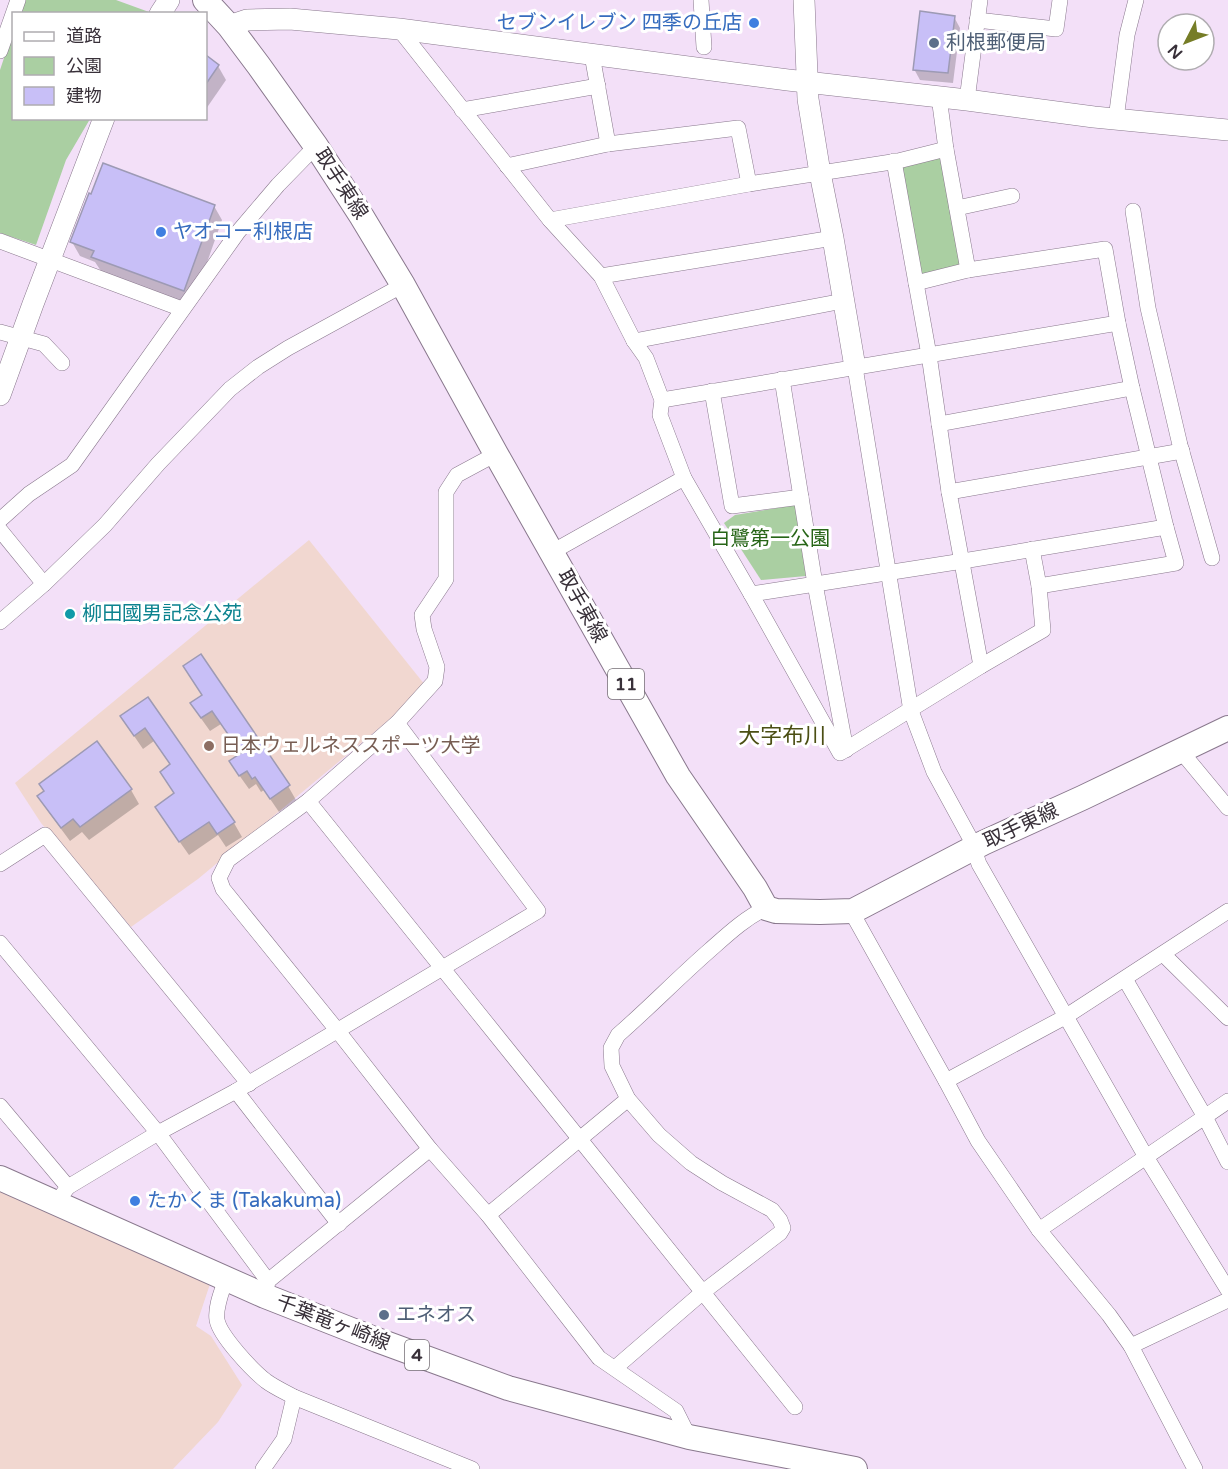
<svg xmlns="http://www.w3.org/2000/svg" width="1228" height="1469" viewBox="0 0 1228 1469" font-family="'Varela Round','Noto Sans JP',sans-serif">
  <style>
    .education { fill: #f1d7d0 }
    .green { fill: #aacfa2 }
    .shadow { fill: #0003 }
    .building { fill: #c8bff7; stroke: #9d9ab4; stroke-width: 1.5 }
    .lines { fill: none; stroke-linecap: round; stroke-linejoin: round }
    .street-casing { stroke: #89788d; stroke-width: 16 }
    .secondary-casing { stroke: #89788d; stroke-width: 22 }
    .primary-casing { stroke: #89788d; stroke-width: 26 }
    .street { stroke: #fff; stroke-width: 15 }
    .secondary { stroke: #fff; stroke-width: 21 }
    .primary { stroke: #fff; stroke-width: 24 }
    .shop-dot { fill: #3f7fe0; stroke: #fff; stroke-width: 2 }
    .service-dot { fill: #5c6f8a; stroke: #fff; stroke-width: 2 }
    .culture-dot { fill: #0f9aa8; stroke: #fff; stroke-width: 2 }
    .education-dot { fill: #8d6e63; stroke: #fff; stroke-width: 2 }
    .labels { text-anchor: middle; dominant-baseline: central; stroke-width: 6; stroke-linejoin: round; paint-order: stroke }
    .shield { fill: #fff; stroke: #746e74; stroke-width: 1.5 }
    .shield-label { font-size: 18px; font-weight: bold; fill: #383039 }
    .shop-label { font-size: 20px; fill: #366cbe; stroke: #fff; text-anchor: start }
    .service-label { font-size: 20px; fill: #4e5e75; stroke: #fff; text-anchor: start }
    .street-label { font-size: 20px; fill: #383039; stroke: #fff }
    .park-label { font-size: 20px; fill: #276517; stroke: #fff }
    .culture-label { font-size: 20px; fill: #0d838f; stroke: #fff; text-anchor: start }
    .education-label { font-size: 20px; fill: #785e54; stroke: #fff; text-anchor: start }
    .quarter-label { font-size: 22px; fill: #4b4f14; stroke: #fff }
  </style>
  <rect width="100%" height="100%" fill="#f3e0f8"/>
  <g class="education">
    <path d="M309,540L425,685L402,709L198,879L131,927L41,823L15,783Z"/>
    <path d="M0,1189L210,1284L196,1326L211,1336L242,1385L218,1422L173,1469H0Z"/>
  </g>
  <g class="green">
    <path d="M24,0H116L149,12L148,14H20Z"/>
    <path d="M13,31L14,118L90,119L66,160L36,245L0,233V70Z"/>
    <path d="M946,156L964,268L918,279L898,161Z"/>
    <path d="M795,505L806,576L761,580L724,523L735,515Z"/>
  </g>
  <g class="shadow">
    <path d="M954,17L960,28L953,83L920,80L914,69Z"/>
    <path d="M206,57L218,66L226,80L206,109Z"/>
    <path d="M92,196L214,206L222,220L192,305L101,271L95,262L80,256L72,242Z"/>
    <path d="M200,656L288,786L296,800L279,812L264,790L261,792L256,784L249,789L239,775L241,754L221,724L210,731L200,717L203,696L185,667Z"/>
    <path d="M148,699L234,823L242,837L226,847L218,835L189,855L165,821L175,795L171,765L154,741L143,749L130,730Z"/>
    <path d="M131,790L139,804L89,840L82,832L70,841L47,810Z"/>
  </g>
  <g class="building">
    <path d="M920,11L955,16L948,73L913,70Z"/>
    <path d="M206,55L219,65L206,84Z"/>
    <path d="M103,163L215,205L184,291L91,257L94,251L70,242L89,193L91,194Z"/>
    <path d="M201,654L290,785L270,799L255,777L252,779L247,771L239,776L229,761L241,753L212,711L201,718L190,703L202,695L183,666Z"/>
    <path d="M148,697L235,822L217,834L209,822L179,842L155,807L174,793L160,772L170,764L145,728L134,736L120,716Z"/>
    <path d="M97,741L132,789L80,827L73,819L61,828L37,796L44,791L39,784Z"/>
  </g>
  <g class="lines">
    <defs>
      <g id="street">
        <path d="M701,0L704,47"/>
        <path d="M977,20L1056,29L1060,0"/>
        <path d="M399,29L550,220L601,276L634,341L646,358L662,400L660,415L684,478L751,594L840,753L981,666L1043,630L1039,586L1032,549"/>
        <path d="M0,51L18,0"/>
        <path d="M592,55L608,144"/>
        <path d="M967,100L980,0"/>
        <path d="M462,110L598,86"/>
        <path d="M1116,119L1127,35L1136,0"/>
        <path d="M894,161L929,355L949,492L981,666"/>
        <path d="M507,166L608,144L738,128L749,184"/>
        <path d="M957,208L1012,196"/>
        <path d="M1133,211L1148,308L1180,445L1212,558"/>
        <path d="M550,220L749,184L898,161L946,149"/>
        <path d="M0,241L182,309"/>
        <path d="M601,276L833,238"/>
        <path d="M916,283L968,270"/>
        <path d="M0,332L44,344L62,363"/>
        <path d="M634,341L843,301"/>
        <path d="M855,367L911,711L934,772L970,838L979,864L1146,1157L1228,1290"/>
        <path d="M782,379L815,584L846,750"/>
        <path d="M712,391L732,506L801,497"/>
        <path d="M662,400L1118,323"/>
        <path d="M939,424L1132,388"/>
        <path d="M496,454L457,475L446,492V579L422,615L424,629L437,667L435,681L397,723L308,801L228,860L219,878L223,889L337,1030L430,1149L488,1215L599,1358L676,1411L689,1437"/>
        <path d="M949,492L1182,451"/>
        <path d="M0,520L29,494L72,465L238,232L278,185L316,146"/>
        <path d="M0,530L44,584"/>
        <path d="M552,552L684,478"/>
        <path d="M1039,586L1176,563L1166,527"/>
        <path d="M751,594L963,561L1166,527L1132,388L1118,323L1105,249L968,270L946,149L939,97"/>
        <path d="M0,622L44,584L105,525L158,464L230,389L258,367L288,348L403,285"/>
        <path d="M1180,750L1228,808"/>
        <path d="M308,801L795,1407"/>
        <path d="M0,864L45,835L249,1084"/>
        <path d="M853,911L856,920L946,1081L978,1141L1039,1230L1109,1315L1131,1346L1195,1469"/>
        <path d="M0,943L158,1133L268,1281L265,1296"/>
        <path d="M1163,954L1228,1018"/>
        <path d="M1125,979L1205,1117L1228,1162"/>
        <path d="M946,1081L1065,1017L1228,911"/>
        <path d="M236,1091L339,1224"/>
        <path d="M0,1106L68,1187"/>
        <path d="M56,1203L68,1187L158,1133L236,1091L538,911L397,723"/>
        <path d="M488,1215L628,1099"/>
        <path d="M1039,1230L1228,1101"/>
        <path d="M226,1279C222,1291 215,1307 217,1320C220,1336 252,1370 266,1381C274,1387 285,1392 294,1397L472,1469"/>
        <path d="M268,1281L430,1149"/>
        <path d="M1131,1346L1228,1300"/>
        <path d="M615,1368L703,1292L780,1233L783,1228L780,1220L772,1210L722,1183L691,1163L659,1135L628,1099L612,1066L611,1048L618,1035C650,1007 679,977 710,950C727,935 745,918 766,908"/>
        <path d="M263,1469L284,1439L294,1397"/>
      </g>
      <g id="secondary">
        <path d="M804,0L808,99L820,173L833,238L855,367"/>
        <path d="M160,14L169,0"/>
        <path d="M229,26L247,20L290,19L399,29L788,80L967,100L1094,117L1228,130"/>
        <path d="M0,395L33,304L104,118"/>
      </g>
      <g id="primary">
        <path d="M205,0L229,26L259,66L316,146L362,217L403,285L496,454L678,776L755,888L766,908L776,911L820,912L853,911L983,843L1082,798L1228,728"/>
        <path d="M0,1178L265,1296L377,1340L508,1388L689,1437L855,1469"/>
      </g>
    </defs>
    <use href="#street" class="street-casing"/>
    <use href="#secondary" class="secondary-casing"/>
    <use href="#primary" class="primary-casing"/>
    <use href="#street" class="street"/>
    <use href="#secondary" class="secondary"/>
    <use href="#primary" class="primary"/>
  </g>
  <g class="shop-dot">
    <circle cx="754" cy="23" r="6"/>
    <circle cx="161" cy="232" r="6"/>
    <circle cx="135" cy="1201" r="6"/>
  </g>
  <g class="service-dot">
    <circle cx="934" cy="43" r="6"/>
    <circle cx="384" cy="1315" r="6"/>
  </g>
  <circle class="culture-dot" cx="70" cy="614" r="6"/>
  <circle class="education-dot" cx="209" cy="746" r="6"/>
  <g class="labels">
    <g class="shield">
      <rect x="608" y="669" width="36" height="30" rx="4.5"/>
      <rect x="405" y="1340" width="24" height="30" rx="4.5"/>
    </g>
    <g class="shield-label">
      <text x="626" y="684">11</text>
      <text x="417" y="1355">4</text>
    </g>
    <g class="shop-label">
      <text x="742" y="23" text-anchor="end">セブンイレブン 四季の丘店</text>
      <text x="173" y="232">ヤオコー利根店</text>
      <text x="147" y="1201">たかくま (Takakuma)</text>
    </g>
    <g class="service-label">
      <text x="946" y="43">利根郵便局</text>
      <text x="396" y="1315">エネオス</text>
    </g>
    <g class="street-label">
      <text transform="translate(341 184) rotate(57)">取手東線</text>
      <text transform="translate(582 606) rotate(61)">取手東線</text>
      <text transform="translate(1021 826) rotate(-25)">取手東線</text>
      <text transform="translate(333 1323) rotate(21)">千葉竜ヶ崎線</text>
    </g>
    <g class="park-label">
      <text x="770" y="539">白鷺第一公園</text>
    </g>
    <g class="culture-label">
      <text x="82" y="614">柳田國男記念公苑</text>
    </g>
    <g class="education-label">
      <text x="221" y="746">日本ウェルネススポーツ大学</text>
    </g>
    <g class="quarter-label">
      <text x="782" y="736">大字布川</text>
    </g>
  </g>
  <rect x="12" y="12" width="195" height="108" fill="#ffffff" stroke="#afacb0" stroke-width="1.5"/>
  <rect x="24" y="32" width="30" height="9" fill="#ffffff" stroke="#afacb0" stroke-width="1.5"/>
  <text x="66" y="42" font-size="18" fill="#383039">道路</text>
  <rect x="24" y="57" width="30" height="18" fill="#aacfa2" stroke="#afacb0" stroke-width="1.5"/>
  <text x="66" y="72" font-size="18" fill="#383039">公園</text>
  <rect x="24" y="87" width="30" height="18" fill="#c8bff7" stroke="#afacb0" stroke-width="1.5"/>
  <text x="66" y="102" font-size="18" fill="#383039">建物</text>
  <g transform="translate(1186 42) rotate(228)"><circle r="28" fill="#ffffff" stroke="#afacb0" stroke-width="1.5"/>
  <path d="M0-4.5L10 22L0 15L-10 22Z" fill="#767d27"/>
  <text y="-9" font-size="16" font-weight="bold" text-anchor="middle" fill="#383039">N</text>
  </g>
</svg>
